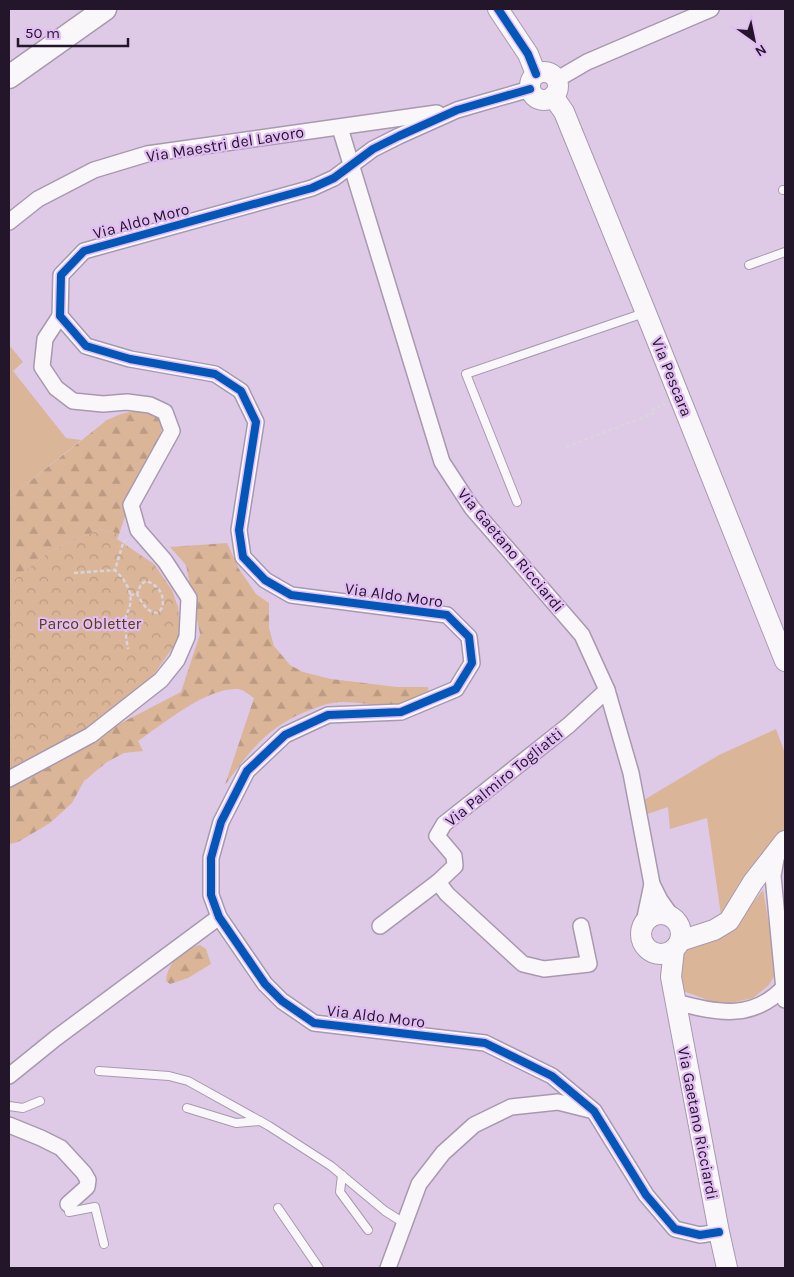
<svg xmlns="http://www.w3.org/2000/svg" width="794" height="1277" viewBox="0 0 794 1277" font-family="Karla,sans-serif">
  <style>
    .green { fill: #dab598 }
    .forest { fill: url(#forest-firs) }
    .park { fill: url(#park-crowns) }
    .lines { fill: none; stroke-linecap: round; stroke-linejoin: round }
    .service-casing { stroke: #a899af; stroke-width: 10 }
    .minor-casing { stroke: #a899af; stroke-width: 18 }
    .tertiary-casing { stroke: #a899af; stroke-width: 22 }
    .secondary-casing { stroke: #a899af; stroke-width: 25 }
    .path { stroke: #dbd4de; stroke-width: 2.5; stroke-dasharray: 4 2.5; stroke-linecap: butt }
    .service { stroke: #faf7fb; stroke-width: 8 }
    .minor { stroke: #faf7fb; stroke-width: 15 }
    .tertiary { stroke: #faf7fb; stroke-width: 20 }
    .secondary { stroke: #faf7fb; stroke-width: 22 }
    .cycleway-casing { stroke: #e2bdf3; stroke-width: 11 }
    .cycleway { stroke: #0057b8; stroke-width: 8 }
    .labels { text-anchor: middle; dominant-baseline: central; stroke-width: 4.5; stroke-linejoin: round; paint-order: stroke }
    .street-label { font-size: 16px; fill: #24162a; stroke: #e2bdf3 }
    .park-label { font-size: 16px; fill: #583e15; stroke: #e2bdf3 }
  </style>
  <defs>
    <pattern id="forest-firs" width="22" height="20" patternUnits="userSpaceOnUse" patternTransform="scale(1.25)"><rect width="22" height="20" fill="#dab598"/><path d="M5 1l3.5 6h-7zM16 11l3.5 6h-7z" fill="#bb9b83"/></pattern>
    <pattern id="park-crowns" width="20" height="18" patternUnits="userSpaceOnUse" patternTransform="scale(1.25)"><rect width="20" height="18" fill="#dab598"/><path d="M2 6a3 3 0 1 1 6 0M12 15a3 3 0 1 1 6 0" fill="none" stroke="#bb9b83"/></pattern>
  </defs>
  <rect width="100%" height="100%" fill="#decae6"/>
  <g class="green">
    <path d="M9,345L23,362L13,371L66,438L81,440L9,498Z"/>
    <path d="M776,729L785,753V831L740,882L721,915L707,818L670,829L668,807L644,815V800L719,755Z"/>
    <path d="M763,890L777,971L769,985L753,998L722,1005L683,991L679,968L685,946L732,929Z"/>
  </g>
  <g class="forest">
    <path d="M138,410L156,414L162,428L157,450L137,482L119,534L101,529L50,551L9,584V498L107,420L121,414Z"/>
    <path d="M227,543L239,569L256,594L269,603V628L274,646L290,665L303,672L331,679L397,687H428L429,693C421,696 413,702 404,704C390,708 359,702 343,702C333,702 322,705 313,709C270,724 251,749 225,785L254,698C249,695 243,689 238,689C207,687 163,724 138,741L143,751L124,753L107,762L84,781L72,803L50,823L18,842L9,844V781L181,692L200,634L186,565L170,547Z"/>
    <path d="M200,945L206,949L211,964L188,978L170,984L166,981C167,963 183,948 200,945Z"/>
  </g>
  <path class="park" d="M101,529L119,534L117,539L154,564L172,590L178,607L181,636L154,674L89,731L9,771V584L50,551Z"/>
  <g class="lines">
    <defs>
      <g id="service">
        <path d="M783,190H785"/>
        <path d="M749,265L785,252"/>
        <path d="M517,502L466,374L644,313"/>
        <path d="M99,1071L169,1076L188,1081L269,1126L331,1166L385,1211L404,1223"/>
        <path d="M9,1106L23,1108L40,1101"/>
        <path d="M187,1108L236,1123L260,1121"/>
        <path d="M342,1175L340,1192L368,1230"/>
        <path d="M68,1204L69,1212L95,1207L104,1244"/>
        <path d="M278,1208L319,1268"/>
      </g>
      <g id="minor">
        <path d="M556,80L587,62L711,9"/>
        <path d="M530,89L457,110L399,136L373,149L334,178L312,188L84,251L61,275L60,316L86,346L130,359L215,374L241,391L256,422L239,530L243,557L265,580L291,595L447,615L469,637L472,663L456,689L401,712L328,715L285,735L247,771L221,822L211,858V895L219,917L265,984L282,1001L314,1023L485,1043L552,1076L594,1111L646,1195L675,1229L700,1235L719,1232"/>
        <path d="M340,128L442,462L472,508L582,635L607,690L631,773L652,884L660,900L672,917"/>
        <path d="M9,222L38,199L94,170L147,154L437,113"/>
        <path d="M9,779L91,735L161,680L177,660L187,637L189,598L165,561L138,530L131,505L172,431L165,412L150,405L127,402L103,404L73,401L56,388L42,367L45,339L60,316"/>
        <path d="M777,853L773,876L785,1000"/>
        <path d="M644,922L652,884"/>
        <path d="M380,926L438,882"/>
        <path d="M581,926L589,964L544,969L523,964L447,894L438,882L455,866L454,856L437,836L444,824L569,725L607,690"/>
        <path d="M676,1002C715,1013 753,1021 784,987"/>
        <path d="M9,1076L56,1038L219,917"/>
        <path d="M9,1125L41,1138L61,1148L84,1173L88,1180L87,1187L68,1204"/>
        <path d="M388,1268L419,1184L443,1153L474,1125L511,1107L558,1102L590,1110"/>
      </g>
      <g id="tertiary">
        <path d="M498,9L528,54L536,74"/>
        <circle cx="544" cy="86" r="14"/>
        <path d="M553,96L564,112L646,313L785,661"/>
        <circle cx="661" cy="934" r="20"/>
        <path d="M680,941L714,930L729,921L753,882L785,841"/>
        <path d="M674,949L671,977L719,1232L727,1268"/>
      </g>
      <path id="secondary" d="M9,77L105,9"/>
    </defs>
    <use href="#service" class="service-casing"/>
    <use href="#minor" class="minor-casing"/>
    <use href="#tertiary" class="tertiary-casing"/>
    <use href="#secondary" class="secondary-casing"/>
    <g class="path">
      <path d="M566,447L655,413L653,409L665,404"/>
      <path d="M127,539L123,543L115,570C124,579 133,591 130,605C130,609 127,612 126,616C125,627 126,638 128,649"/>
      <path d="M74,573L115,570"/>
      <path d="M130,595L137,594C140,599 144,607 149,610C164,622 172,589 146,581L141,584L137,594"/>
    </g>
    <use href="#service" class="service"/>
    <use href="#minor" class="minor"/>
    <use href="#tertiary" class="tertiary"/>
    <use href="#secondary" class="secondary"/>
    <defs>
      <g id="cycleway">
        <path d="M498,9L528,54L536,74"/>
        <path d="M530,89L457,110L399,136L373,149L334,178L312,188L84,251L61,275L60,316L86,346L130,359L215,374L241,391L256,422L239,530L243,557L265,580L291,595L447,615L469,637L472,663L456,689L401,712L328,715L285,735L247,771L221,822L211,858V895L219,917L265,984L282,1001L314,1023L485,1043L552,1076L594,1111L646,1195L675,1229L700,1235L719,1232"/>
      </g>
    </defs>
    <use href="#cycleway" class="cycleway-casing"/>
    <use href="#cycleway" class="cycleway"/>
  </g>
  <g class="labels">
    <g class="street-label">
      <text transform="translate(225 144) rotate(-9)">Via Maestri del Lavoro</text>
      <text transform="translate(141 221) rotate(-15)">Via Aldo Moro</text>
      <text transform="translate(672 377) rotate(68)">Via Pescara</text>
      <text transform="translate(511 550) rotate(50)">Via Gaetano Ricciardi</text>
      <text transform="translate(394 595) rotate(8)">Via Aldo Moro</text>
      <text transform="translate(504 777) rotate(-39)">Via Palmiro Togliatti</text>
      <text transform="translate(376 1016) rotate(7)">Via Aldo Moro</text>
      <text transform="translate(698 1123) rotate(79)">Via Gaetano Ricciardi</text>
    </g>
    <g class="park-label">
      <text x="90" y="623">Parco Obletter</text>
    </g>
  </g>
  <rect width="794" height="1277" fill="none" stroke="#24162a" stroke-width="20"/>
  <g transform="translate(754 40) rotate(147)" stroke="#e2bdf3" stroke-width="4" paint-order="stroke">
  <path d="M0-4L9 19L0 12L-9 19Z" fill="#24162a"/>
  <text y="-8" font-size="14" font-weight="bold" text-anchor="middle" fill="#24162a">N</text>
  </g>
  <path d="M18 38v8h110v-8" fill="none" stroke="#24162a" stroke-width="2.5"/>
  <text x="25" y="38" font-size="15" fill="#24162a" stroke="#e2bdf3" stroke-width="4" paint-order="stroke">50 m</text>
</svg>
